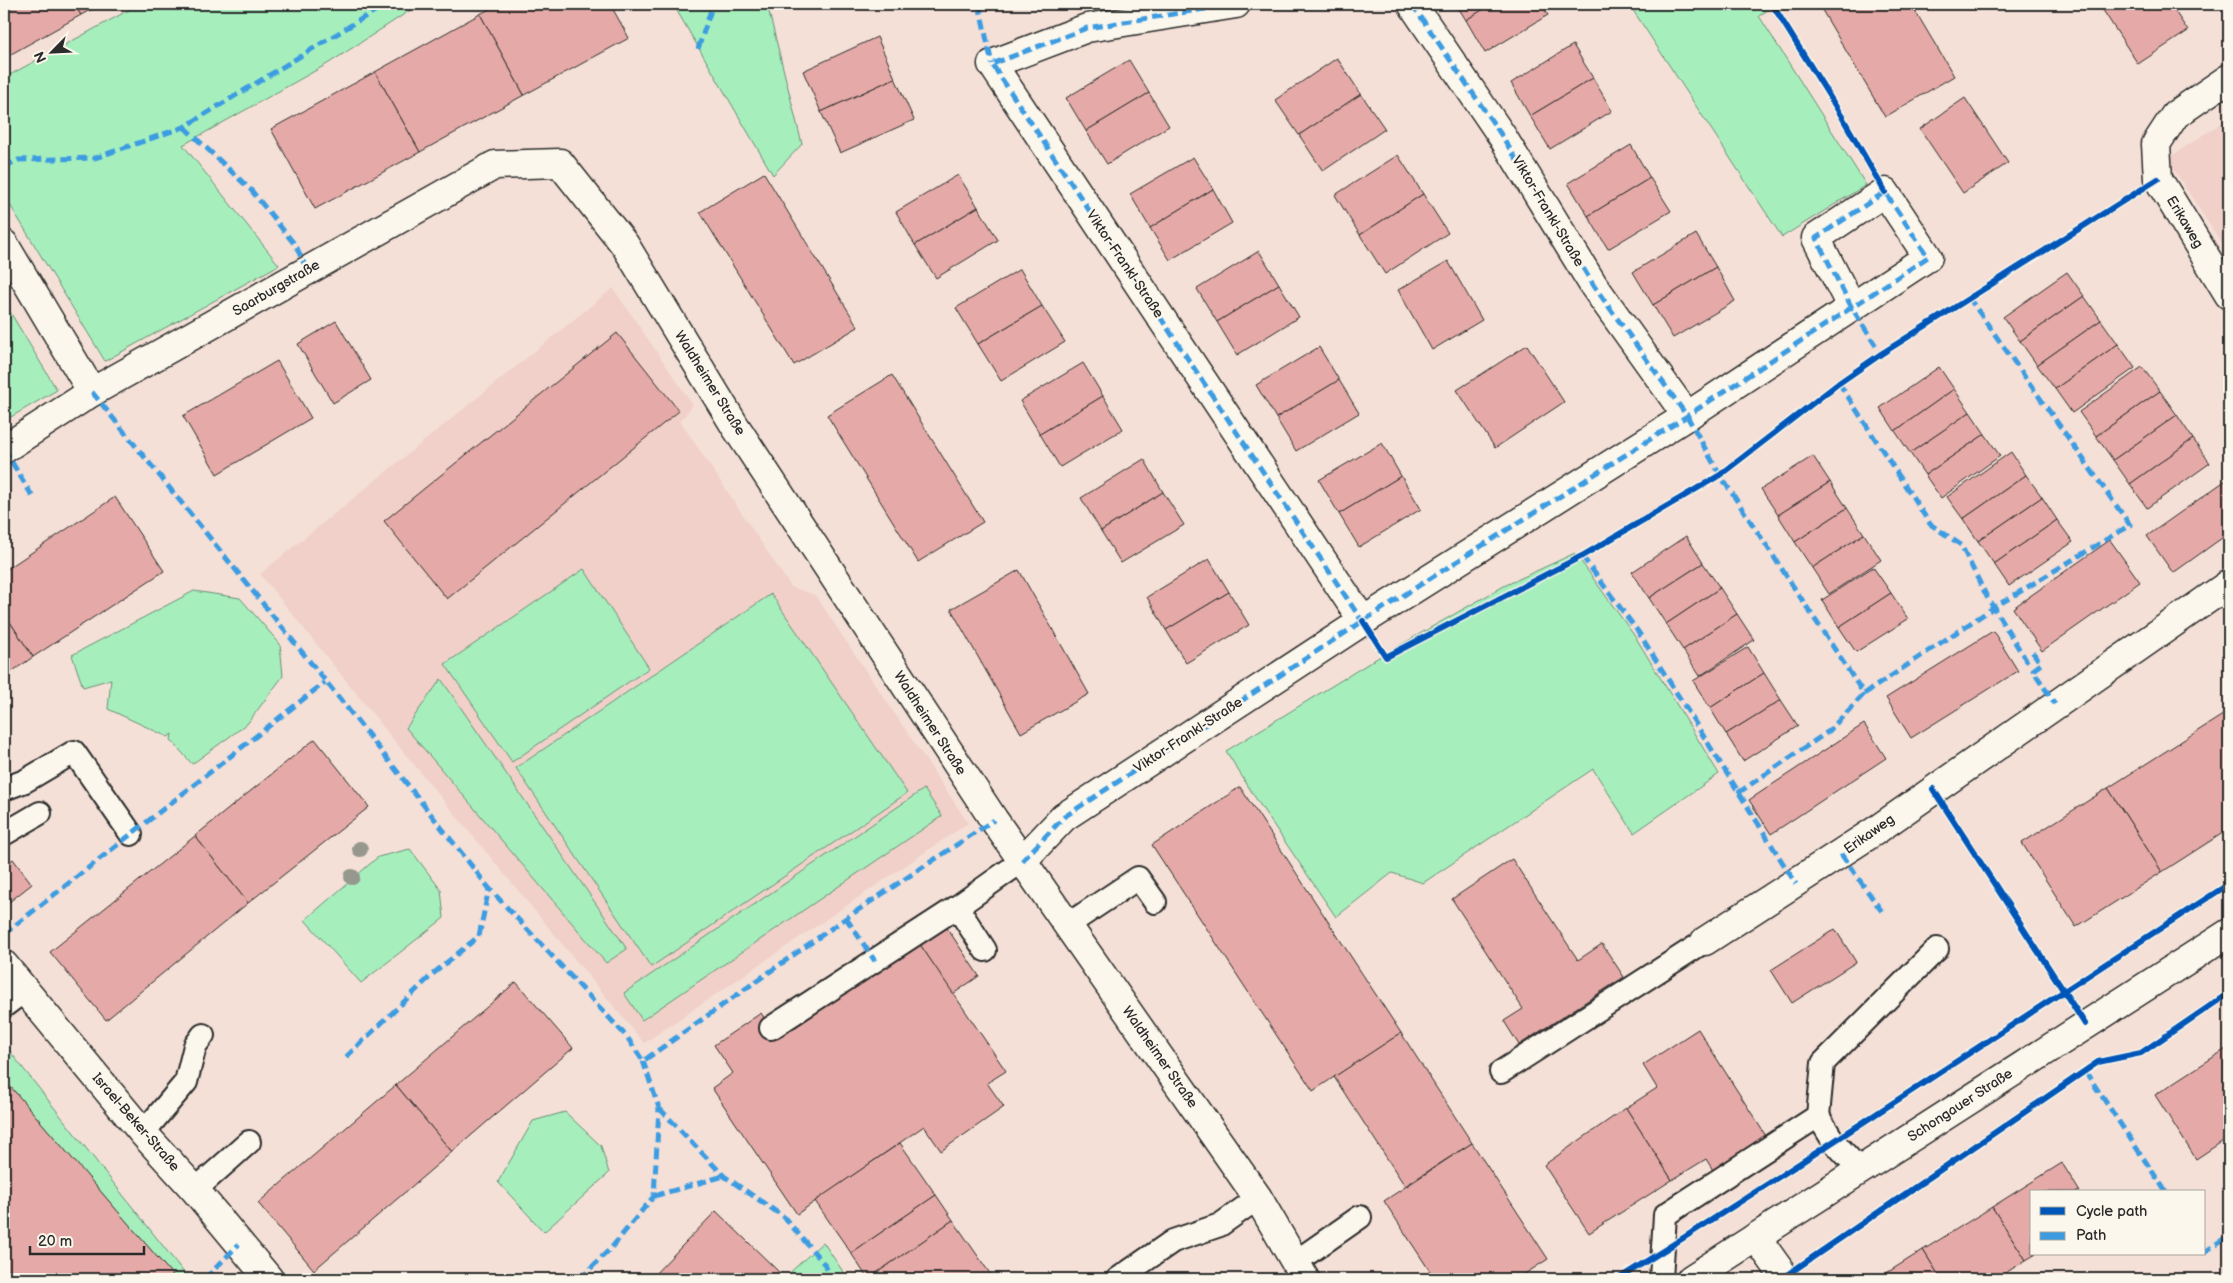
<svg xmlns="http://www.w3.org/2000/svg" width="2233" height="1283" viewBox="0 0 2233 1283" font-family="'Balsamiq Sans',sans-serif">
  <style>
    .built { fill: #f0d0c9 }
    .green { fill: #a6efbd; stroke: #688d74 }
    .building { fill: #e5aaa7; stroke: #2b2b2b }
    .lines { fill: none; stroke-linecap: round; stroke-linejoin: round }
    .lane-casing { stroke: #2b2b2b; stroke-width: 26 }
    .street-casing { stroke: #2b2b2b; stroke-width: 31 }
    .secondary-casing { stroke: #2b2b2b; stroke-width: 31 }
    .lane { stroke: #fbf7ec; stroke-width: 22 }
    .street { stroke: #fbf7ec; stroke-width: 28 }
    .secondary { stroke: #fbf7ec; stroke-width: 28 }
    .quiet { stroke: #3d9ce1; stroke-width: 5; stroke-dasharray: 10 5; stroke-linecap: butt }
    .cycleway-casing { stroke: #fbf7ec; stroke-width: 9 }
    .cycleway { stroke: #0057b8; stroke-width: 6 }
    .tree { fill: #96978d }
    .labels { text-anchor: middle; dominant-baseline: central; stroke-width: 5; stroke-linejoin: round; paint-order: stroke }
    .street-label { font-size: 14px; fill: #2b2b2b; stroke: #fbf7ec }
  </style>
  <rect width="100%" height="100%" fill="#f4e0d7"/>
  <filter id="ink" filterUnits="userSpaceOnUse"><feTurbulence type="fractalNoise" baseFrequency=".02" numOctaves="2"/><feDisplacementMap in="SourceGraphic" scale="10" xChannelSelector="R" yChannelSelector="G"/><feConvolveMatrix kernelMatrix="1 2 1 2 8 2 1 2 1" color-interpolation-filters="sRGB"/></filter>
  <g filter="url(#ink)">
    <g class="built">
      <path d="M2229,118V255L2167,159Z"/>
      <path d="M613,288L693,405L680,421L791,587L815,595L968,823L644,1043L397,744L260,574Z"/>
    </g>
    <g class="green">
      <path d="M140,4H420L329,63L183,145L279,265L105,361L4,195V78Z"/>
      <path d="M673,4H767L802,144L773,175Z"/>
      <path d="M1629,4H1776L1759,16L1866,185L1782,237Z"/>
      <path d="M4,302L57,390L4,421Z"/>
      <path d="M1575,553L1636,638L1719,774L1634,833L1593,769L1423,883L1392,873L1336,917L1260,805L1226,751L1379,657L1504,586Z"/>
      <path d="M584,569L649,668L512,762L445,664Z"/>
      <path d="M194,591L240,598L280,644L283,676L247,724L192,764L171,740L172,734L168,737L108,709L111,679L83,687L72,655Z"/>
      <path d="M771,594L907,793L651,967L516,768Z"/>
      <path d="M441,679L627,949L606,963L406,728Z"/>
      <path d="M924,789L942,816L642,1020L624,993Z"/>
      <path d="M410,849L441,890L444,918L361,983L305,920L378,857Z"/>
      <path d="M4,1044L189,1279H4Z"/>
      <path d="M565,1112L601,1146L609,1173L544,1232L498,1182L533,1121Z"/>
      <path d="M823,1242L848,1279H783Z"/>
    </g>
    <g class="building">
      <path d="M4,4H74L81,15L4,58Z"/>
      <path d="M74,4H101L81,15Z"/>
      <path d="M499,4H610L629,38L524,95L480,14Z"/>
      <path d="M1456,4H1492L1466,20Z"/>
      <path d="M1492,4H1541L1548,15L1485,53L1466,20Z"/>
      <path d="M1822,4H1911L1954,76L1885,117L1819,5Z"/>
      <path d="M2099,4H2170L2188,31L2138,64Z"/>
      <path d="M480,14L524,95L420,152L375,72Z"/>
      <path d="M877,37L895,78L821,112L803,71Z"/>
      <path d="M1573,45L1593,78L1530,116L1511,83Z"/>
      <path d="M1337,58L1361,94L1299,135L1275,100Z"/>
      <path d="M1129,60L1149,93L1086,131L1066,98Z"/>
      <path d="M375,72L420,152L315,209L271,129Z"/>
      <path d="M895,78L914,120L840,153L821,112Z"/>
      <path d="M1593,78L1612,111L1550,149L1530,116Z"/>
      <path d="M1149,93L1169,126L1107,164L1086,131Z"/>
      <path d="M1361,94L1385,129L1323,171L1299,135Z"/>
      <path d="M1965,98L2008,163L1963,193L1920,129Z"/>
      <path d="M1631,145L1650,178L1588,216L1568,183Z"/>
      <path d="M1398,155L1423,194L1360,235L1335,195Z"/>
      <path d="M1193,157L1213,189L1150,228L1130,194Z"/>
      <path d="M764,173L858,327L794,365L700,212Z"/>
      <path d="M958,175L978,207L915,245L896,212Z"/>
      <path d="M1650,178L1671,211L1608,249L1588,216Z"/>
      <path d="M1213,189L1232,223L1170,260L1150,228Z"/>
      <path d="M1423,194L1448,233L1385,274L1360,235Z"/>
      <path d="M978,207L998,240L936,278L915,245Z"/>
      <path d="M1696,234L1716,267L1653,305L1633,272Z"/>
      <path d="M1259,251L1279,284L1217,322L1197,289Z"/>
      <path d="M1448,261L1482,320L1432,350L1398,290Z"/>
      <path d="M1716,267L1735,301L1673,338L1653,305Z"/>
      <path d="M1020,269L1042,306L978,344L956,308Z"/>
      <path d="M2067,272L2084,296L2020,341L2003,317Z"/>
      <path d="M1279,284L1299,317L1237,355L1217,322Z"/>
      <path d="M2084,296L2101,320L2037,365L2020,341Z"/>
      <path d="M1042,306L1065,342L1001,381L978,344Z"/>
      <path d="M2101,320L2118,344L2055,389L2037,365Z"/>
      <path d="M336,321L371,380L333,403L298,344Z"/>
      <path d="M617,333L679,411L447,599L384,521Z"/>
      <path d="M2118,344L2135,368L2072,413L2055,389Z"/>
      <path d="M1527,345L1564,402L1495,448L1457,390Z"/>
      <path d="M1319,347L1339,380L1276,418L1256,385Z"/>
      <path d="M277,361L311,418L217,474L183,416Z"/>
      <path d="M1083,363L1103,396L1040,434L1020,401Z"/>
      <path d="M1939,367L1954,389L1895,431L1880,408Z"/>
      <path d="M2142,367L2160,391L2096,436L2079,412Z"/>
      <path d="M892,375L983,522L918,562L827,415Z"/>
      <path d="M1339,380L1359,413L1296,451L1276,418Z"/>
      <path d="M1954,389L1970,412L1910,453L1895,431Z"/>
      <path d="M2160,391L2177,415L2113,460L2096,436Z"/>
      <path d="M1103,396L1123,429L1060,467L1040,434Z"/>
      <path d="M1970,412L1985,434L1925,475L1910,453Z"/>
      <path d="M2177,415L2193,439L2130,484L2113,460Z"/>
      <path d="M1985,434L2000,456L1941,498L1925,475Z"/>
      <path d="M2193,439L2210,463L2147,508L2130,484Z"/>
      <path d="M1382,443L1401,476L1339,514L1319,480Z"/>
      <path d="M2011,452L2026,475L1963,519L1947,497Z"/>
      <path d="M1813,456L1830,482L1778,515L1761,489Z"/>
      <path d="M1144,459L1163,492L1101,531L1081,498Z"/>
      <path d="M2026,475L2042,497L1978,541L1963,519Z"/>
      <path d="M1401,476L1421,509L1359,547L1339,514Z"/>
      <path d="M2229,478V533L2173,573L2147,536Z"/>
      <path d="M1830,482L1847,508L1795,542L1778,515Z"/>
      <path d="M1163,492L1184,525L1121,563L1101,531Z"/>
      <path d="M115,497L164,571L33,657L4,613V571Z"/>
      <path d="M2042,497L2057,520L1994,564L1978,541Z"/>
      <path d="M1847,508L1864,534L1812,568L1795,542Z"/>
      <path d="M2057,520L2073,542L2009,586L1994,564Z"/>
      <path d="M1864,534L1881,560L1829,594L1812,568Z"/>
      <path d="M1686,536L1703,563L1649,598L1632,572Z"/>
      <path d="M2110,540L2140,582L2042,651L2013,608Z"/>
      <path d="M1209,559L1229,592L1166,630L1147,597Z"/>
      <path d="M1703,563L1720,588L1666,624L1649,598Z"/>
      <path d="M1873,567L1891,593L1839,627L1822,600Z"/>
      <path d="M1019,570L1089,694L1021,733L951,609Z"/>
      <path d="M1720,588L1737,614L1683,650L1666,624Z"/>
      <path d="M1229,592L1249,625L1186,663L1166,630Z"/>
      <path d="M1891,593L1908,619L1856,652L1839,627Z"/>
      <path d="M4,613L33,657L4,677Z"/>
      <path d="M1737,614L1754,640L1700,676L1683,650Z"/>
      <path d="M1993,631L2018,671L1911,738L1886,698Z"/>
      <path d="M1748,647L1764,673L1710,708L1693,681Z"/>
      <path d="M1764,673L1781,700L1726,734L1710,708Z"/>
      <path d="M1781,700L1798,726L1743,761L1726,734Z"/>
      <path d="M2229,711V829L2162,872L2108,788Z"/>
      <path d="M1864,724L1886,758L1771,834L1749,800Z"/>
      <path d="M315,739L369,807L248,903L195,836Z"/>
      <path d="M1240,787L1401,1033L1313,1091L1152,845Z"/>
      <path d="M2108,788L2162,872L2076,927L2022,843Z"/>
      <path d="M195,836L248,903L106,1020L50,952Z"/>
      <path d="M13,859L32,884L4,906V866Z"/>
      <path d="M1512,859L1578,960L1602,944L1624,977L1519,1045L1504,1021L1523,1009L1452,899Z"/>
      <path d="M945,925L979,976L953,994L919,943Z"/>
      <path d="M1835,929L1856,962L1792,1003L1771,970Z"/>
      <path d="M919,943L1006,1071L987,1083L1004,1107L941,1151L924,1126L797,1214L712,1088L733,1073L714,1045L761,1013L778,1039Z"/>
      <path d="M516,982L573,1048L452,1152L396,1085Z"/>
      <path d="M1698,1029L1778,1155L1725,1189L1706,1159L1672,1180L1626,1108L1657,1088L1643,1065Z"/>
      <path d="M1401,1033L1472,1143L1405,1186L1334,1077Z"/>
      <path d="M2229,1047V1137L2196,1159L2155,1095Z"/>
      <path d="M396,1085L452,1152L314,1270L258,1203Z"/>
      <path d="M10,1086L176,1279H15L4,1266V1092Z"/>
      <path d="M1626,1108L1672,1180L1589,1233L1544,1165Z"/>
      <path d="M900,1143L936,1195L851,1253L815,1201Z"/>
      <path d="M1472,1143L1548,1259L1517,1279H1435L1384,1201Z"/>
      <path d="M2062,1163L2080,1192H2032V1254H2036L2026,1260L1992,1207Z"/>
      <path d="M936,1195L953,1220L868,1279L851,1253Z"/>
      <path d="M1992,1207L2026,1260L1996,1279H1941L1923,1250Z"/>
      <path d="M716,1211L780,1273L774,1279H650Z"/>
      <path d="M953,1220L993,1278L869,1279H868Z"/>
      <path d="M1923,1250L1941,1279H1877Z"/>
    </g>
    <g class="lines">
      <defs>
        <g id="lane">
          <path d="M4,789L25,781L74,752L131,834"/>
          <path d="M4,834L40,813"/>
          <path d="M1066,926L1138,878L1155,902"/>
          <path d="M985,950L957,907L1022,861"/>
          <path d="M4,1006L24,991"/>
          <path d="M771,1028L957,907"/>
          <path d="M1501,1072L1705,941"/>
          <path d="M1818,1116L1823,1063L1937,949"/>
          <path d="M143,1133L186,1082L195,1046L203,1035"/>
          <path d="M195,1190L249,1142"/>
          <path d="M1294,1263L1360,1217"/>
          <path d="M1118,1279L1173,1241L1220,1225L1258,1198"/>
          <path d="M1661,1279L1665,1215L1818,1116L1834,1142L1860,1170"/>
        </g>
        <g id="street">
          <path d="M1236,4L1087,28L992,64L1363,621"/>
          <path d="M1412,4L1502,136L1594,286L1687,416"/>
          <path d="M2229,78L2175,115L2156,144L2158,179L2229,295"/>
          <path d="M4,244L92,392"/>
          <path d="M4,449L92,392L495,165L560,163L625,245L735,426L994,820L1258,1198L1305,1279"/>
          <path d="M1022,861L1064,817L1363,621L1687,416L1928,257L1885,192L1816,238L1852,308"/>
          <path d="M1705,941L1875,831L2229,584"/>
          <path d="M4,965L143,1133L195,1190L269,1279"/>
          <path d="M1756,1237L1786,1279"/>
        </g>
        <path id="secondary" d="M1691,1279L2229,933"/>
      </defs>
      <use href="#lane" class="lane-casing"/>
      <use href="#street" class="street-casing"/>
      <use href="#secondary" class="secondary-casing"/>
      <use href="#lane" class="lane"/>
      <use href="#street" class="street"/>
      <use href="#secondary" class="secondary"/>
      <g class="quiet">
        <path d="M979,4L992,64"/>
        <path d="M1236,4L1087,28L992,64L1364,624"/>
        <path d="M1412,4L1502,136L1594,286L1687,416L1720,475L1864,694L1993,608L2130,525L1969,298"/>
        <path d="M698,49L713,4"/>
        <path d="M184,127L251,190L296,246L307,270"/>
        <path d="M4,167L18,160L95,158L184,127L386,4"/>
        <path d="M1839,383L1930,524L1961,545L1987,597L2026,660L2034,654L2041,664L2033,670L2055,704"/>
        <path d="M92,392L344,704L489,888L627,1037L643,1061L846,918L994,820"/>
        <path d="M4,449L34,499"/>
        <path d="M1582,556L1639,633L1796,884"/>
        <path d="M1738,793L1829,731L1864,694"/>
        <path d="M1841,854L1883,913"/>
        <path d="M1022,861L1064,817L1363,621L1687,416L1928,257L1885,192L1816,238L1852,308L1881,354"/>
        <path d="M846,918L875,961"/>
        <path d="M4,934L325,682"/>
        <path d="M346,1057L434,973L479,936L489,888"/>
        <path d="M2085,1071L2166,1192"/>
        <path d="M659,1108L724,1176L784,1217L825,1265L832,1279"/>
        <path d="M654,1196L724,1176"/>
        <path d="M2204,1249L2206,1251L2228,1236L2229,1238"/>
        <path d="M205,1279L239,1244"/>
        <path d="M580,1279L612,1247L654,1196L659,1108L643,1061"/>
      </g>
      <defs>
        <g id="cycleway">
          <path d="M1772,4L1841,115L1885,192"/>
          <path d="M1363,621L1386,657L1582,556L1720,475L1839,383L1881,354L2158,179"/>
          <path d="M1933,789L2085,1024"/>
          <path d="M1618,1279C1824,1151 2025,1015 2229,884"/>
          <path d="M1781,1279L2098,1062L2141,1053L2229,993"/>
        </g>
      </defs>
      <use href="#cycleway" class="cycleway-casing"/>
      <use href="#cycleway" class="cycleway"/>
    </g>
    <g class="tree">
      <circle cx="360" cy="849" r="8"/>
      <circle cx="352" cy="877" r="8"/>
    </g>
  </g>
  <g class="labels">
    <g class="street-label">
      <text transform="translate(1548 211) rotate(59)">Viktor-Frankl-Straße</text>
      <text transform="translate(2185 222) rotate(59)">Erikaweg</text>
      <text transform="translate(1125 264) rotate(56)">Viktor-Frankl-Straße</text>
      <text transform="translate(276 288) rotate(-30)">Saarburgstraße</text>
      <text transform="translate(710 383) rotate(58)">Waldheimer Straße</text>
      <text transform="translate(930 723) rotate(57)">Waldheimer Straße</text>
      <text transform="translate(1188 735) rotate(-33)">Viktor-Frankl-Straße</text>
      <text transform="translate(1869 834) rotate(-35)">Erikaweg</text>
      <text transform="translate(1160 1057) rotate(55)">Waldheimer Straße</text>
      <text transform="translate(1960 1105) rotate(-33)">Schongauer Straße</text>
      <text transform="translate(136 1122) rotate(49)">Israel-Beker-Straße</text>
    </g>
  </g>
  <rect width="2233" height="1283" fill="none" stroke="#fbf7ec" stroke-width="20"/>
  <rect x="10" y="10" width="2213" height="1263" fill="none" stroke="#2b2b2b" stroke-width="2" filter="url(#ink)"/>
  <rect x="2030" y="1190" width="175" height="65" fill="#fbf7ec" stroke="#a8a59f"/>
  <rect x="2040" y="1207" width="25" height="8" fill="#0057b8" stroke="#a8a59f"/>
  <text x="2076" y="1216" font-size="15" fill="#2b2b2b">Cycle path</text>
  <rect x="2040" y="1232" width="25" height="8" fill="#3d9ce1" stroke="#a8a59f"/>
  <text x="2076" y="1240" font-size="15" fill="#2b2b2b">Path</text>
  <g transform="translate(52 52) rotate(246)" stroke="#fbf7ec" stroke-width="4" paint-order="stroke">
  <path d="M0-4L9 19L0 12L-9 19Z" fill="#2b2b2b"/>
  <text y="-8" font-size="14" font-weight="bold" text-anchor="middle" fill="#2b2b2b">N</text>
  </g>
  <path d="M30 1246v8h114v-8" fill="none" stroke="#2b2b2b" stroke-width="2.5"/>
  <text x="38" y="1246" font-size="15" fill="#2b2b2b" stroke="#fbf7ec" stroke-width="4" paint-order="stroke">20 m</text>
</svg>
